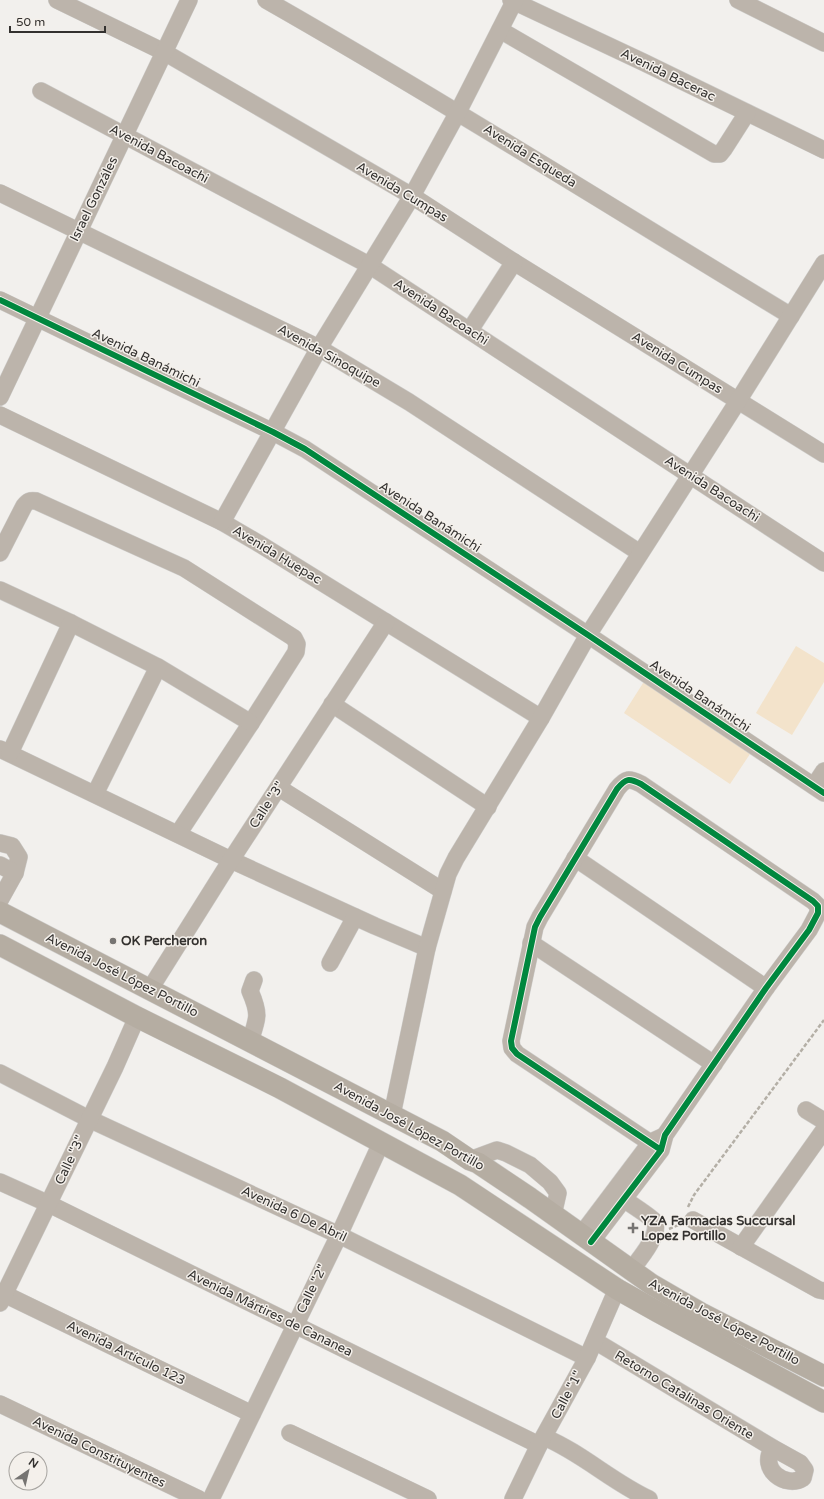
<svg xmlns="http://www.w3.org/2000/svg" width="824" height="1499" viewBox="0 0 824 1499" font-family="'Varela Round',sans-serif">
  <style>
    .green { fill: #f3e3cb }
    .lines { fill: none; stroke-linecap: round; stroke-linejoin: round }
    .minor-casing { stroke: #cfcecc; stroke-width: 18 }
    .major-casing { stroke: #cfcecc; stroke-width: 22 }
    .path { stroke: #b4afa6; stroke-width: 2.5; stroke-dasharray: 4 2; stroke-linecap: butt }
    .minor { stroke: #bcb4ab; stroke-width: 17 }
    .major { stroke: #b5ada2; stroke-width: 21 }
    .cycleway-casing { stroke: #f4f0eb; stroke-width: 8 }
    .cycleway { stroke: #00873e; stroke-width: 6 }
    .poi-dot { fill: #767472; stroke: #f4f0eb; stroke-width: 1.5 }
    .labels { text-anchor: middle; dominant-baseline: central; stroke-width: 3; stroke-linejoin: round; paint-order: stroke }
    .street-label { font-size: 13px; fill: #33312f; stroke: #f4f0eb }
    .poi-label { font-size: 13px; font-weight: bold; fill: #33312f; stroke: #f4f0eb; text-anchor: start }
  </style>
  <rect width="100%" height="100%" fill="#f2f0ed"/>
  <g class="green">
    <path d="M796,646L824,663V682L792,735L756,713Z"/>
    <path d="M645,680L752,751L730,784L624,713Z"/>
  </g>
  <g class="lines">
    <defs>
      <g id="minor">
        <path d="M57,0L164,52L412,196L514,262L824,454"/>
        <path d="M266,0C443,101 616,210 791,316"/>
        <path d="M511,0L643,62L824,150"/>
        <path d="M738,0L824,43"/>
        <path d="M500,30L714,154H720L724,149L747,113"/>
        <path d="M41,91L369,265L824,563"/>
        <path d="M0,193L319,348L409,402L640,553"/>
        <path d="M0,300L273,432L305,449L588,635L824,793"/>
        <path d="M470,330L514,262"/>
        <path d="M0,397L189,0"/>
        <path d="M0,415L222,522L258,543L541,718"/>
        <path d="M222,522L319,348L412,196L458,112L515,0"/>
        <path d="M0,553L24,506C28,501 30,500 36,501L184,568L294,638L297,644L296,652L251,723L178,834"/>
        <path d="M0,590L71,623L158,667L251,723"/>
        <path d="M332,704L488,807"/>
        <path d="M0,749L231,860L375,926L427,948"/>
        <path d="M10,753L71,623"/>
        <path d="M814,786L824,771"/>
        <path d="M279,788L443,891"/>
        <path d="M95,794L158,667"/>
        <path d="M0,843L12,846L19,857L15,873L0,900"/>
        <path d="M575,858L766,988"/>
        <path d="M0,865L15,873"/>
        <path d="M531,943L714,1064"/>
        <path d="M330,963L355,917"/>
        <path d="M150,989L231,860L386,622"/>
        <path d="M250,1041C258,1018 260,1014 250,991L254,980"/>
        <path d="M0,1073L89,1119L339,1235L587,1358"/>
        <path d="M806,1110L824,1121"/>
        <path d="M392,1115L427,948L448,874L456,858L541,718L588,635L738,401L824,263"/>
        <path d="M470,1160L497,1150L506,1153L530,1165L550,1182L558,1193L553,1215"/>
        <path d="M0,1182L49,1204L539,1445"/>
        <path d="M624,1199C630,1204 650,1216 654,1221C662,1233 638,1261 631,1270"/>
        <path d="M693,1220L819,1290L824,1291"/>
        <path d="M581,1235L651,1142L662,1137"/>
        <path d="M591,1242L661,1150L665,1135L766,988L809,930L818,913V906L813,901L641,784C629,778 626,778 617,789L540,917L535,927L511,1041L512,1048L517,1054L661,1150"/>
        <path d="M741,1247L824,1130"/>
        <path d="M0,1292L252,1414"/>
        <path d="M0,1303L115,1067L137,1017"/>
        <path d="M595,1341L773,1448L800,1463L805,1470L803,1478C786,1489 758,1469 773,1448"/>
        <path d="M0,1404L199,1499"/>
        <path d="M290,1433L428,1499"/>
        <path d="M544,1437C582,1453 612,1482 649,1499"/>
        <path d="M211,1499L339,1235L381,1143"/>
        <path d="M513,1499L539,1445L587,1358L617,1289"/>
      </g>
      <g id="major">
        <path d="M0,912L442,1141L470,1160L478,1163L530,1198L651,1284L701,1313L824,1376"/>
        <path d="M0,945L137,1017L280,1088L460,1185L617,1289L658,1312L824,1402"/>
      </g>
    </defs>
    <use href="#minor" class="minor-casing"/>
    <use href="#major" class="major-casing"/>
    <g class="path">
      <path d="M688,1207L694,1195L824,1020"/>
      <path d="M669,1229L681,1224"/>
    </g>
    <use href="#minor" class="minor"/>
    <use href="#major" class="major"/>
    <defs>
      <g id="cycleway">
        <path d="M0,300L273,432L305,449L588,635L824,793"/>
        <path d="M591,1242L661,1150L665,1135L766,988L809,930L818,913V906L813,901L641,784C629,778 626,778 617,789L540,917L535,927L511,1041L512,1048L517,1054L661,1150"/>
      </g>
    </defs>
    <use href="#cycleway" class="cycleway-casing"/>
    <use href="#cycleway" class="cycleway"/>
  </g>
  <g class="poi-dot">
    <circle cx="113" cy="941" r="4"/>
    <path d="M631 1222h4v4h4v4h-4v4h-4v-4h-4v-4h4z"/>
  </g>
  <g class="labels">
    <g class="street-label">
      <text transform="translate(668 75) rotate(26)">Avenida Bacerac</text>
      <text transform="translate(159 154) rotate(28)">Avenida Bacoachi</text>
      <text transform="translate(530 156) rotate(32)">Avenida Esqueda</text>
      <text transform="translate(402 192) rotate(31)">Avenida Cumpas</text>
      <text transform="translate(94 199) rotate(-64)">Israel Gonzáles</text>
      <text transform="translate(441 312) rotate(33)">Avenida Bacoachi</text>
      <text transform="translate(329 356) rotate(29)">Avenida Sinoquipe</text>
      <text transform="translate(146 358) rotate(26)">Avenida Banámichi</text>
      <text transform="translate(677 363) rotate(32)">Avenida Cumpas</text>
      <text transform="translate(712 489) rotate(33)">Avenida Bacoachi</text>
      <text transform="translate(430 517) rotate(33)">Avenida Banámichi</text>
      <text transform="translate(277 555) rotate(31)">Avenida Huepac</text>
      <text transform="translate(700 696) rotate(34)">Avenida Banámichi</text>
      <text transform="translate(267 805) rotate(-57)">Calle "3"</text>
      <text transform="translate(122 975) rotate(27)">Avenida José López Portillo</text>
      <text transform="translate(409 1126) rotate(29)">Avenida José López Portillo</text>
      <text transform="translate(70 1160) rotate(-65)">Calle "3"</text>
      <text transform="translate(294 1214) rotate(25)">Avenida 6 De Abril</text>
      <text transform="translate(312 1289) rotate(-64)">Calle "2"</text>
      <text transform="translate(270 1313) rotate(26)">Avenida Mártires de Cananea</text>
      <text transform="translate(724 1322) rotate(28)">Avenida José López Portillo</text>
      <text transform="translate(126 1353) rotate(26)">Avenida Artículo 123</text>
      <text transform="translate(567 1395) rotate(-62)">Calle "1"</text>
      <text transform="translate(684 1395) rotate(31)">Retorno Catalinas Oriente</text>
      <text transform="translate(99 1452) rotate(26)">Avenida Constituyentes</text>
    </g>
    <g class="poi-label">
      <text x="121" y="941">OK Percheron</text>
      <text x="641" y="1221">YZA Farmacias Succursal<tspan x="641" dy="15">Lopez Portillo</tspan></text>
    </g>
  </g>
  <g transform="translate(28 1471) rotate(34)"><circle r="19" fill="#f4f0eb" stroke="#a7a4a0"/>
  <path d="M0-3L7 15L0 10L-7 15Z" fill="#767472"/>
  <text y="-6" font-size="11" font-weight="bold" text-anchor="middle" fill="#33312f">N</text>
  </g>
  <path d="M10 26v6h95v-6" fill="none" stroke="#33312f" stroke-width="2"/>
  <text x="16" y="26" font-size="12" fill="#33312f" stroke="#f4f0eb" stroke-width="3" paint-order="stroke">50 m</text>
</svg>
